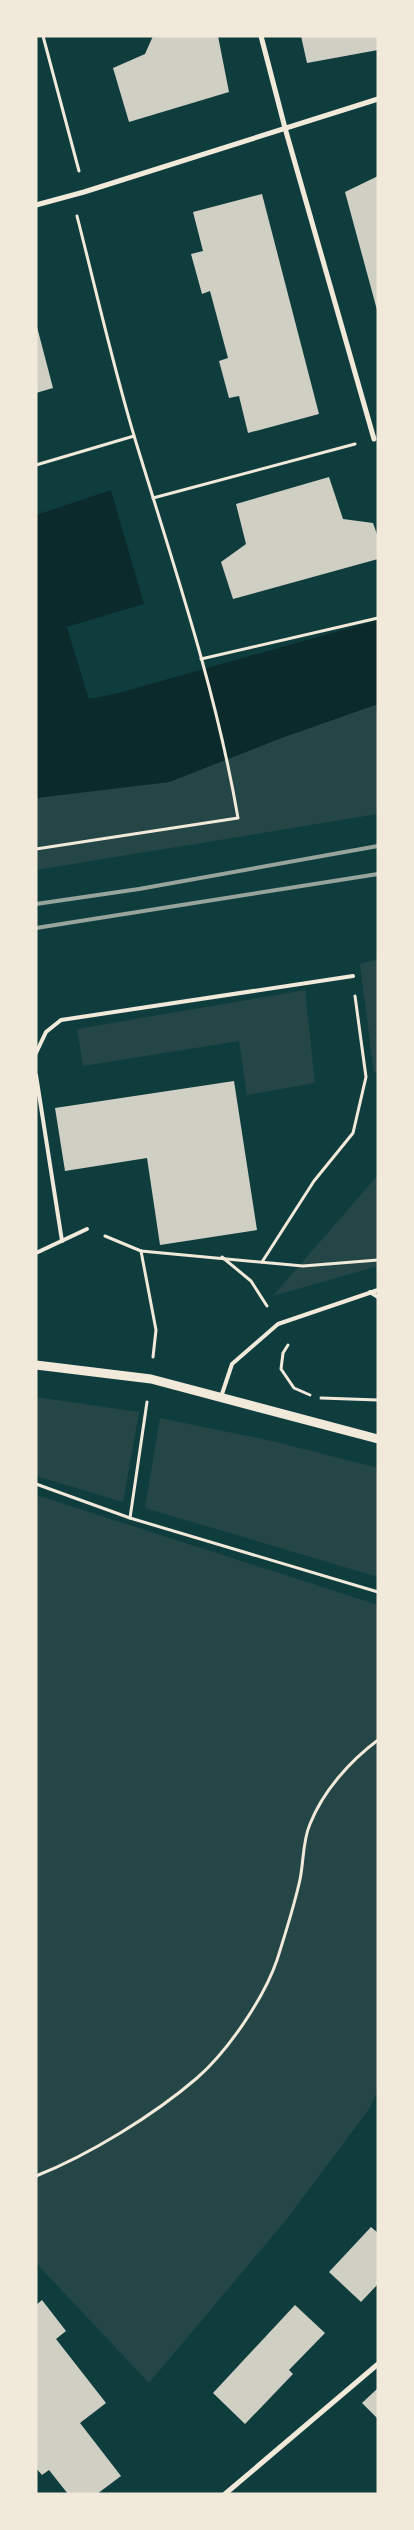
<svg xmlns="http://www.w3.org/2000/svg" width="414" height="2530" viewBox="0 0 414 2530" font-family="'Space Grotesk',sans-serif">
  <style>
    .green { fill: #244646 }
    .water { fill: #0a2a2b }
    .pier { fill: #0f3d3e }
    .building { fill: #cfcfc3 }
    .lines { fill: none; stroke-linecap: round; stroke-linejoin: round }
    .path { stroke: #f1e9da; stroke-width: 3 }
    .service { stroke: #f1e9da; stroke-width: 4 }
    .minor { stroke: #f1e9da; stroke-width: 5 }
    .tertiary { stroke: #f1e9da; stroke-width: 9 }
    .rail { stroke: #97a49c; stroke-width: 4 }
  </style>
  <rect width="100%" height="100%" fill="#0f3d3e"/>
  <g class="green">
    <path d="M378,704V814L36,870V798L169,782L284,737Z"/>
    <path d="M378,959V1072L374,1073L360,964Z"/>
    <path d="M305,990L315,1083L247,1095L239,1041L83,1066L77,1029Z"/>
    <path d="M378,1175V1266L273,1296Z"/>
    <path d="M36,1397L139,1412L123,1502L36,1476Z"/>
    <path d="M160,1418L272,1441L378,1468V1577L145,1508Z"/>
    <path d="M36,1495L378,1605V2090L369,2109L286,2220L149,2383L36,2263Z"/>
  </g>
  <path class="water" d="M111,489L145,604L67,627L89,699L122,692L378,620V704L284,737L169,782L36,798V515Z"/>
  <path class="pier" d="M111,487L114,489L147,605L70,628L91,696L121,690L122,692L89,699L67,627L144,604L111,490L36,515V513Z"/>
  <g class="building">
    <path d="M153,36H218L229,92L129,122L113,68L145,54Z"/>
    <path d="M301,36H378V50L307,63Z"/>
    <path d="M378,176V310H377L345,192Z"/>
    <path d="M262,194L319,414L248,433L239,396L229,398L219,361L228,358L210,291L202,294L191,254L203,251L193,212Z"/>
    <path d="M36,323L53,388L36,393Z"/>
    <path d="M329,477L343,519L373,523L378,537V559L233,599L221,562L246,544L236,504Z"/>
    <path d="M234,1081L257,1230L160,1245L147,1158L65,1171L55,1108Z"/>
    <path d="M371,2227L378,2233V2284L361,2302L329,2272Z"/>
    <path d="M42,2300L66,2331L56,2339L106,2403L80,2423L121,2476L97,2494H68L49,2470L42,2475L36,2468V2305Z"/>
    <path d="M295,2305L325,2333L289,2370L293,2374L245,2424L213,2393Z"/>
    <path d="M378,2388V2419L362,2403Z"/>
  </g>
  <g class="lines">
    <g class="path">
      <path d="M43,36L79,171"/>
      <path d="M36,465L134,436"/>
      <path d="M153,498L355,444"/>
      <path d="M201,659L378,618"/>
      <path d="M36,849L238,818C216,689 173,564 135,439C113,366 96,290 77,216"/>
      <path d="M105,1236L141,1251L156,1330L153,1357"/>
      <path d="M141,1251L303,1266L378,1260"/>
      <path d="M222,1257L251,1281L267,1306"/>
      <path d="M262,1262L314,1181L353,1133L366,1077L355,996"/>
      <path d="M288,1345L283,1353L281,1369L294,1388L310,1395"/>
      <path d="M321,1398L378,1400"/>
      <path d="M36,1484L130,1518L378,1592"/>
      <path d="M130,1518L147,1402"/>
      <path d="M36,2176C89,2155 154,2115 197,2078C228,2051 264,1998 277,1960C285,1935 293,1909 299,1884C304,1865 302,1842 310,1824C323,1791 350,1761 378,1740"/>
    </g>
    <g class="service">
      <path d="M36,1053L46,1032L61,1020L353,976"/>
      <path d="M36,1075L62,1241"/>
      <path d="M36,1253L87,1229"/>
      <path d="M370,1292L378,1297"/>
      <path d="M221,1397L232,1364L278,1324L378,1290"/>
    </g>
    <g class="minor">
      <path d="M261,36L285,128L374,439"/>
      <path d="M36,205L84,192L378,99"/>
      <path d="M225,2494L378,2364"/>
    </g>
    <path class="tertiary" d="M36,1365L151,1379L378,1439"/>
    <g class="rail">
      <path d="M36,904L139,889L378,846"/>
      <path d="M36,928L378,874"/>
    </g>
  </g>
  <rect width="414" height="2530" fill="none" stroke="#f1e9da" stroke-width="75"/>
</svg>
